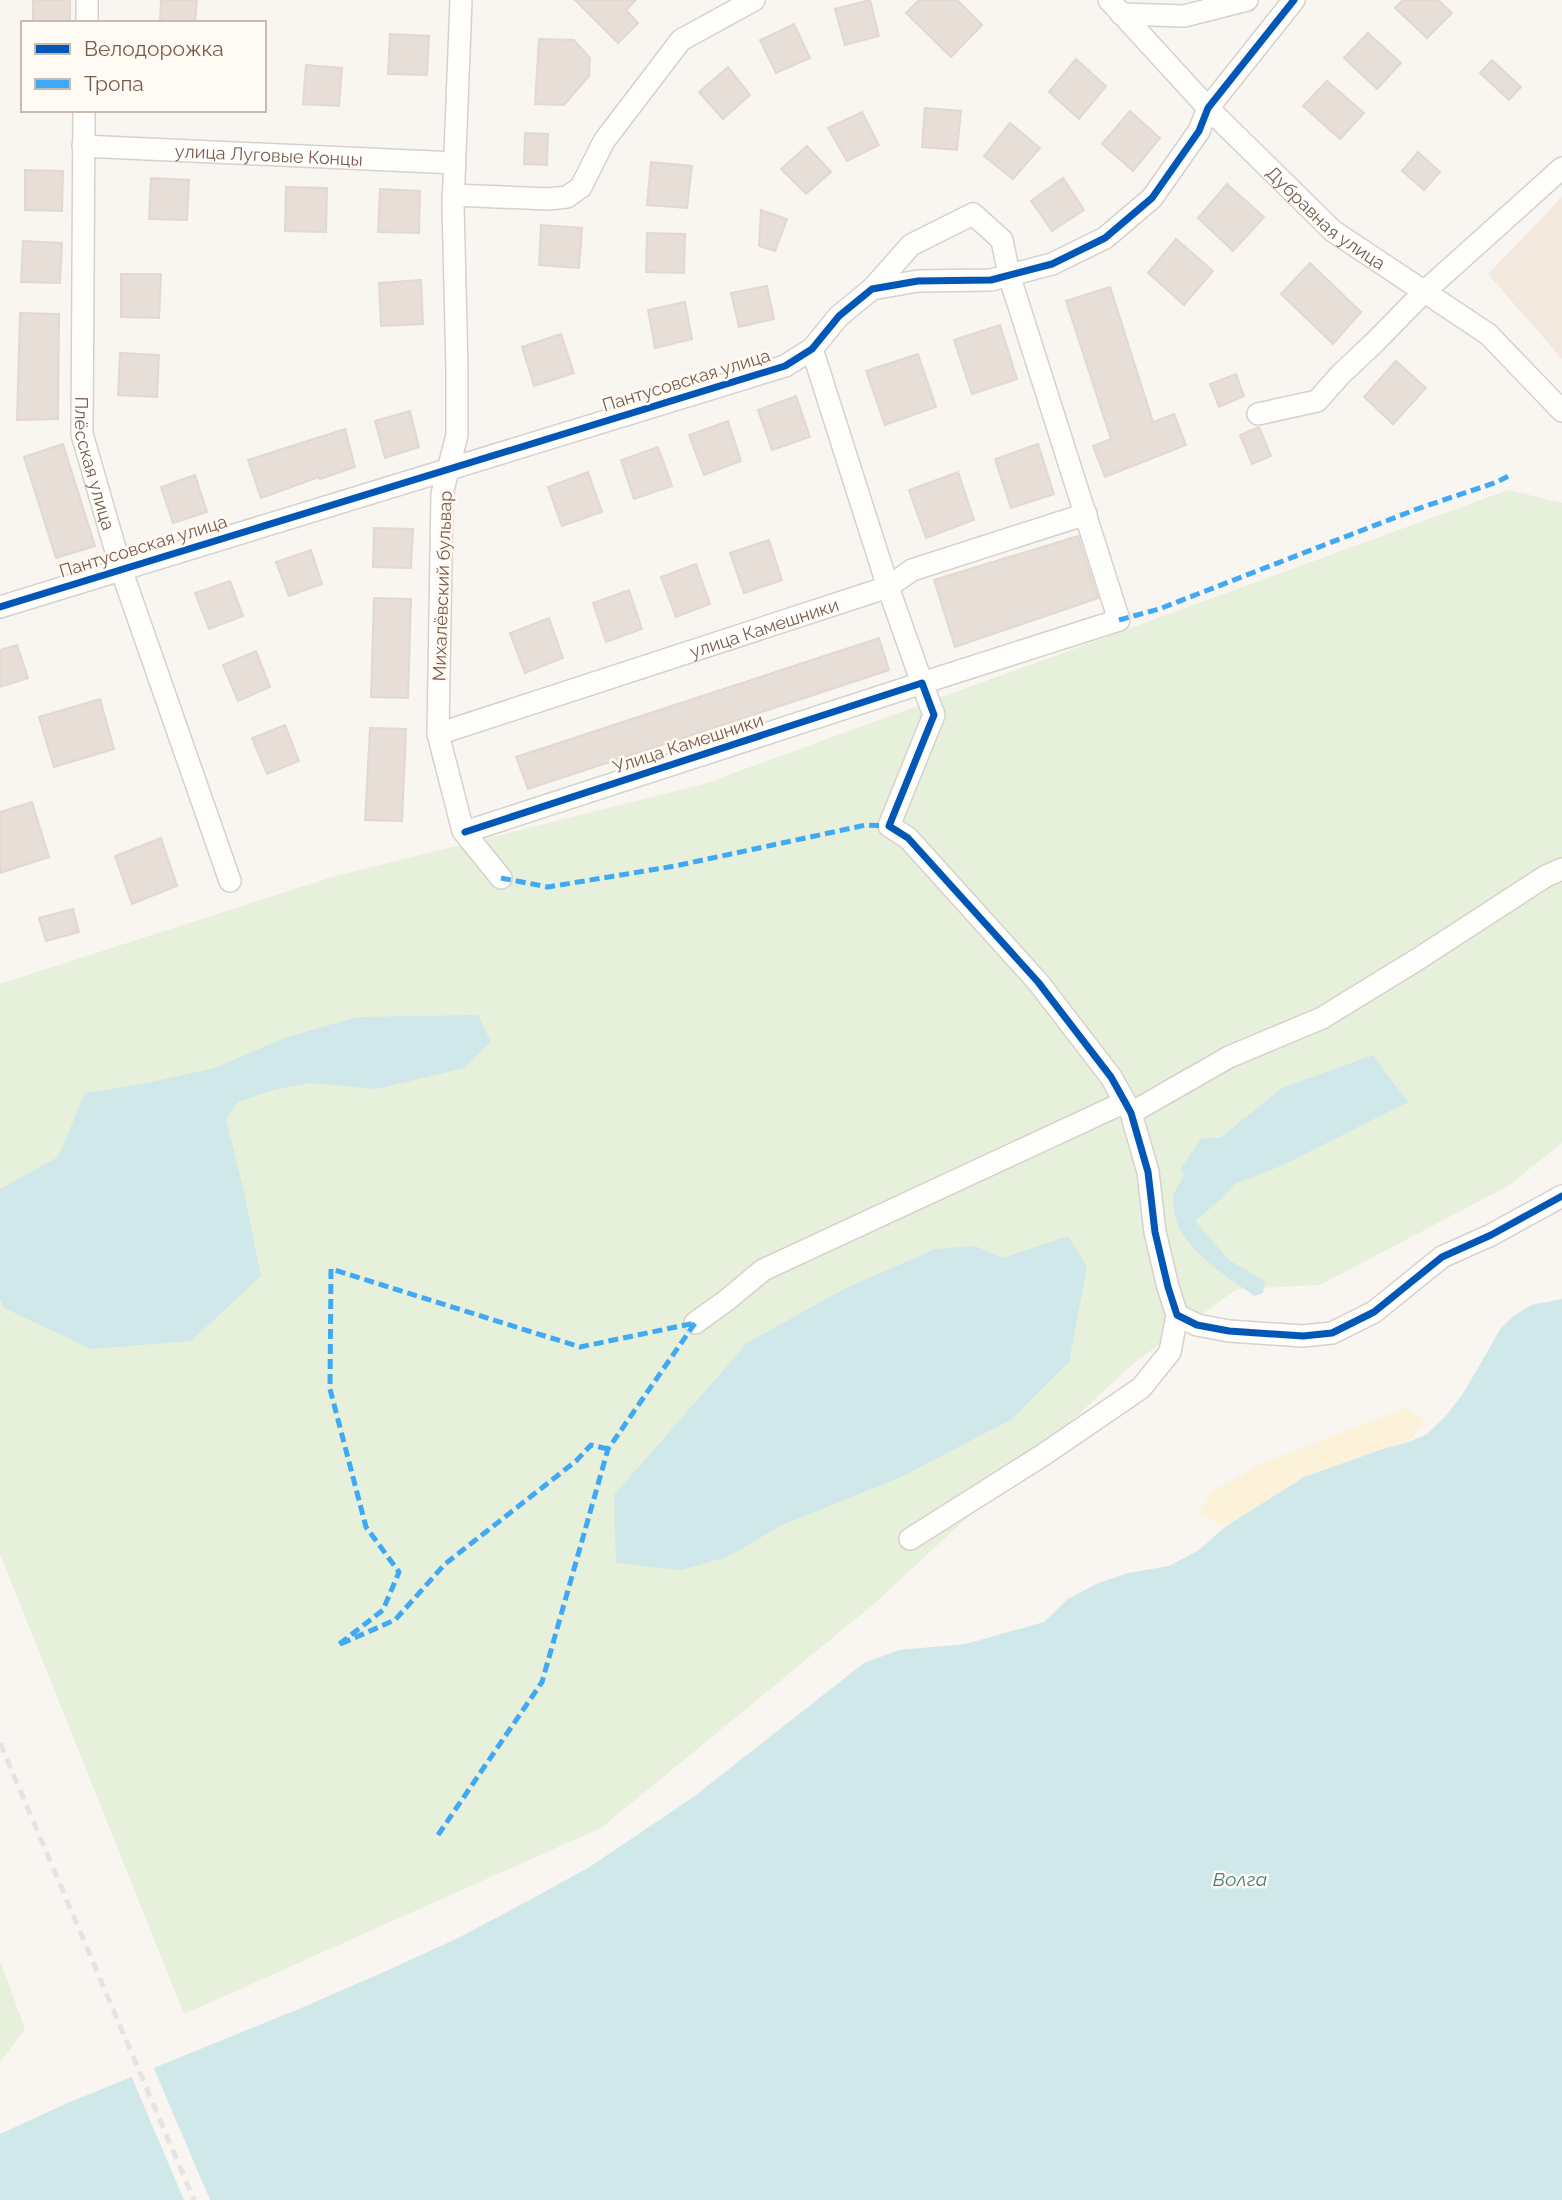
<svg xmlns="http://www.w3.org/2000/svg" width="1562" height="2200" viewBox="0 0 1562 2200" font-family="Raleway,sans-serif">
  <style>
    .residential { fill: #f2e8de }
    .green { fill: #e7f0db }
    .sand { fill: #fbf2d9 }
    .water { fill: #d0e8ea }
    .pier { fill: #f9f5f0 }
    .building { fill: #e6ded7; stroke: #e2d8d2; stroke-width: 2 }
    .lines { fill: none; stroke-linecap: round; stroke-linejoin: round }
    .minor-casing { stroke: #d7d1cb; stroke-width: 24 }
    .minor { stroke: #fefefd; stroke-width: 21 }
    .rail { stroke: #e6e3e7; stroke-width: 5; stroke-dasharray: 10 7; stroke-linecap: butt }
    .quiet { stroke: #3fa9f5; stroke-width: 5; stroke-dasharray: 10 5; stroke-linecap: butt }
    .cycleway-casing { stroke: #fffaf3; stroke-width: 11 }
    .cycleway { stroke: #0057b8; stroke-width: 7 }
    .labels { text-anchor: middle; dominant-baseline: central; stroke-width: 5; stroke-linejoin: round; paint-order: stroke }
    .street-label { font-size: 18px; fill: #7a5c4d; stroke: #fffaf3 }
    .water-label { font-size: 19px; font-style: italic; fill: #437c86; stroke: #fffaf3 }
  </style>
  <rect width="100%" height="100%" fill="#f9f5f0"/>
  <path class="residential" d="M1562,197V359L1488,274Z"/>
  <g class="green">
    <path d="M1508,490L1562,503V1143L1508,1186L1320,1285L1237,1289L1134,1363L875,1603L601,1828L184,2014L0,1554V984L332,877L704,784Z"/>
    <path d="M0,1961L25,2029L0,2062Z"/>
  </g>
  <path class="sand" d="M1406,1408L1425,1420L1409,1442L1383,1449L1304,1477L1225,1527L1199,1514L1211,1492L1263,1463Z"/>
  <g class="water">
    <path d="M478,1015L491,1042L464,1068L377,1089L309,1083L273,1090L238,1102L226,1119L245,1196L261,1276L191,1341L91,1349L4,1308L0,1299V1189L58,1157L85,1093L143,1084L215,1068L284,1038L357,1017Z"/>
    <path d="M1373,1055L1408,1102L1281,1166L1235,1184L1220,1200L1195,1221L1229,1260L1265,1281L1263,1293L1254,1296C1222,1272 1172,1245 1173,1200C1173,1192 1180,1183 1184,1176L1180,1169L1202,1138H1220L1282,1088Z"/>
    <path d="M1068,1236L1087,1267L1069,1362L1012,1419L901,1477L782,1525L727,1557L681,1570L616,1563L614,1495L747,1343L844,1289L935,1249L975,1246L1003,1258Z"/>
    <path d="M1562,1299V2200H0V2134L70,2102L306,2006L386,1971L456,1939L528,1901L591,1866L692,1798L864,1663L899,1650L966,1644L1044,1622L1068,1599L1098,1583L1128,1573L1169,1566L1199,1550L1225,1527L1304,1477L1383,1449L1409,1442L1427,1434L1446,1416L1464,1392L1501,1328L1515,1315L1531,1305Z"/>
  </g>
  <path class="pier" d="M152,2064L210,2200H184L130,2073Z"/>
  <g class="building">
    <rect x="33" y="0" width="37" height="23"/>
    <path d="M161,0H197L195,23H160Z"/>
    <path d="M575,0H636L626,10L638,23L618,43Z"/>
    <path d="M870,0L879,36L845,45L835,9Z"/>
    <path d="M919,0H957L982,25L951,57L906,13Z"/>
    <path d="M1403,0H1438L1452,13L1427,38L1395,8Z"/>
    <path d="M794,24L810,58L776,73L760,40Z"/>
    <path d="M1368,33L1401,63L1377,89L1344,58Z"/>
    <path d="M390,34L429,36L427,75L388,74Z"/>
    <path d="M539,39L574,40L590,58L589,76L564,105L535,104Z"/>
    <path d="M1076,59L1106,86L1079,119L1049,92Z"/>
    <path d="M1492,60L1521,87L1509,100L1480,73Z"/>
    <path d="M306,65L342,68L339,106L303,104Z"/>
    <path d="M728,67L750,95L723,119L699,92Z"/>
    <path d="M1327,81L1364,113L1340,139L1303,106Z"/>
    <path d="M925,108L961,111L957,150L922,147Z"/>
    <path d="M1130,111L1160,138L1133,171L1102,144Z"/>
    <path d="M862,112L879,145L847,161L828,128Z"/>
    <path d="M1010,123L1040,148L1013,179L984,156Z"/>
    <path d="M525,133L548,134L547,165L524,164Z"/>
    <path d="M807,146L831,172L806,194L781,169Z"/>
    <path d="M1418,152L1440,172L1424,190L1402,171Z"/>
    <path d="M651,162L692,166L687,208L647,205Z"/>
    <path d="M25,170L63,171L62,211L25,210Z"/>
    <path d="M151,178L189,180L187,220L149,219Z"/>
    <path d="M1063,178L1084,210L1052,231L1031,201Z"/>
    <path d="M1227,184L1264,217L1233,251L1198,218Z"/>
    <path d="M286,187L327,188L326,232L285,231Z"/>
    <path d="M380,189L420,191L419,233L378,232Z"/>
    <path d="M761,210L787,219L775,251L759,246Z"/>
    <path d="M541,225L582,228L579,268L539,265Z"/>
    <path d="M647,233L685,234L684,273L646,272Z"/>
    <path d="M1176,239L1213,271L1184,305L1148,273Z"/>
    <path d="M23,241L62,243L60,283L21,282Z"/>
    <path d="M1310,263L1361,312L1333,344L1281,294Z"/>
    <path d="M121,274H161L159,318L121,317Z"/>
    <path d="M421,280L423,324L381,326L379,283Z"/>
    <path d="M767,286L774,319L739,327L731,293Z"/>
    <path d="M1110,287L1153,422L1174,414L1186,445L1105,477L1093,446L1111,439L1066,301Z"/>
    <path d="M685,302L692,339L655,348L648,310Z"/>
    <path d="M20,313L59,314L58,419L17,420Z"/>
    <path d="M1000,325L1017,379L972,394L954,340Z"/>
    <path d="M561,334L574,373L534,386L522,347Z"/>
    <path d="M120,353L159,355L157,397L118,395Z"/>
    <path d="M918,354L936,407L885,425L866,371Z"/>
    <path d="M1396,361L1426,388L1393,424L1364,397Z"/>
    <path d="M1236,374L1244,396L1219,407L1210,384Z"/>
    <path d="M796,396L810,437L772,450L758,410Z"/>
    <path d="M410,411L419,447L385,458L375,421Z"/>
    <path d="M728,421L741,461L704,475L689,435Z"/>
    <path d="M1259,427L1271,456L1252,464L1240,435Z"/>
    <path d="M345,429L355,467L320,479L319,477L261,498L248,460Z"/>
    <path d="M63,444L95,546L56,558L24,457Z"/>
    <path d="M1038,444L1054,494L1011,508L995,459Z"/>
    <path d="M658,447L672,486L634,499L621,460Z"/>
    <path d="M588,472L602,512L562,526L548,487Z"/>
    <path d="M958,472L974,520L926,538L909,490Z"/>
    <path d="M195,475L207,512L173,523L161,487Z"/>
    <path d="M374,528L413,529L411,568L373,567Z"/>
    <path d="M1078,536L1098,598L955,647L934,580Z"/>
    <path d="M769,540L782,580L744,593L730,553Z"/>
    <path d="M311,550L322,584L289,596L276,562Z"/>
    <path d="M696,564L710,604L676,617L661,577Z"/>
    <path d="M230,581L243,616L209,629L195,593Z"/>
    <path d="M629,590L642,629L606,642L593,603Z"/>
    <path d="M374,598L411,599L408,698L371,697Z"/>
    <path d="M549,618L563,658L525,673L510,633Z"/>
    <path d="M879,638L889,670L528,789L516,757Z"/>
    <path d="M17,645L28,678L0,687V650Z"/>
    <path d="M256,651L270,687L238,701L223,665Z"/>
    <path d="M100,699L114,749L54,767L39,717Z"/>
    <path d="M285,725L299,761L267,774L252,738Z"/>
    <path d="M370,728L406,729L402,821L365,820Z"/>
    <path d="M32,802L49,857L0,873V812Z"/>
    <path d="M161,838L177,886L132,904L115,856Z"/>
    <path d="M73,909L79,932L46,941L39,918Z"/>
  </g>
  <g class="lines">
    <defs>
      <g id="minor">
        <path d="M461,0L453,205L457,369V435L442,494L438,734L463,831L501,878"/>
        <path id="s1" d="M1109,0L1208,108L1333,231L1488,334L1562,411"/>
        <path d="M1121,14L1184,16L1247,0"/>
        <path d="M87,23V0"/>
        <path id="s2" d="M84,110L82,434L121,569L230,881"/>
        <path id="s3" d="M83,146L455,163"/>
        <path d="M453,195L549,199L567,197L581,187L604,141L681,40L754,0"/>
        <path d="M812,349L888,587L922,683L1119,620L1009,275L1002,240L973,214L911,245L872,289"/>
        <path d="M1258,414L1317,401L1341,374L1374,343L1424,292L1562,168"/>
        <path d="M0,607L785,366L812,349L839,316L872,289L918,281L991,280L1052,264L1105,238L1152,198L1199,131L1208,108L1294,0"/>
        <path id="s4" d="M438,734L888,587L912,570L1086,514"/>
        <path d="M465,832L922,683L934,715L889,826L908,838L1038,982L1111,1077L1125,1102L1131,1113L1148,1172L1155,1232L1168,1287L1177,1315L1170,1352L1141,1388L1043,1455L910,1539"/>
        <path d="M1131,1113L1229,1057L1322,1018L1418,959L1546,876L1562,869"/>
        <path d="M1177,1315L1197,1325L1229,1331L1303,1336L1332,1333L1374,1312L1442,1257L1491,1235L1562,1196"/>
        <path d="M695,1323L727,1300L763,1270L1125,1102"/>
      </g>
    </defs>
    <use href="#minor" class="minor-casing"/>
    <use href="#minor" class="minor"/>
    <path class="rail" d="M0,1743L194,2200"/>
    <g class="quiet">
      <path d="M1119,620L1159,609L1417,509L1497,482L1512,474"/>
      <path d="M501,878L548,887L675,866L866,825L889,826"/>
      <path d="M608,1449L591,1445L576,1461L445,1564L395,1620L338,1645L383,1610L399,1572L366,1527L330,1389L331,1269L580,1347L695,1323"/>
      <path d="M438,1835L542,1682L608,1449L695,1323"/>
    </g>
    <defs>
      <g id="cycleway">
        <path d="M0,607L785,366L812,349L839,316L872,289L918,281L991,280L1052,264L1105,238L1152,198L1199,131L1208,108L1294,0"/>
        <path d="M465,832L922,683L934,715L889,826L908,838L1038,982L1111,1077L1125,1102L1131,1113L1148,1172L1155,1232L1168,1287L1177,1315L1197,1325L1229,1331L1303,1336L1332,1333L1374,1312L1442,1257L1491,1235L1562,1196"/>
      </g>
    </defs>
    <use href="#cycleway" class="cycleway-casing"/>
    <use href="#cycleway" class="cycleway"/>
  </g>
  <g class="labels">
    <g class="street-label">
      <text stroke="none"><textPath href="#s3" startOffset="186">улица Луговые Концы</textPath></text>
      <text stroke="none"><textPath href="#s1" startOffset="308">Дубравная улица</textPath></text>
      <text transform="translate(686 380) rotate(-17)">Пантусовская улица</text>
      <text stroke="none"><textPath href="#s2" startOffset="355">Плёсская улица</textPath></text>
      <text transform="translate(143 546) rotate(-17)">Пантусовская улица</text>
      <text transform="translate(442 586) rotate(-88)">Михалёвский бульвар</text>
      <text stroke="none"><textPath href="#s4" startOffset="343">улица Камешники</textPath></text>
      <text transform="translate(688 743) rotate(-18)">Улица Камешники</text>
    </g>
    <g class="water-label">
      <text x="1240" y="1879">Волга</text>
    </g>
  </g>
  <rect x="21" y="21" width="245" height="91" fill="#fffaf3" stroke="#cabbb1" stroke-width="2"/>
  <rect x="35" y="44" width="35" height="10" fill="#0057b8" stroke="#cabbb1" stroke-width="2"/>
  <text x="84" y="56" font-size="21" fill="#7a5c4d">Велодорожка</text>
  <rect x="35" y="79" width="35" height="10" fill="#3fa9f5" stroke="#cabbb1" stroke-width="2"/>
  <text x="84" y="91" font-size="21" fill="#7a5c4d">Тропа</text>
</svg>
